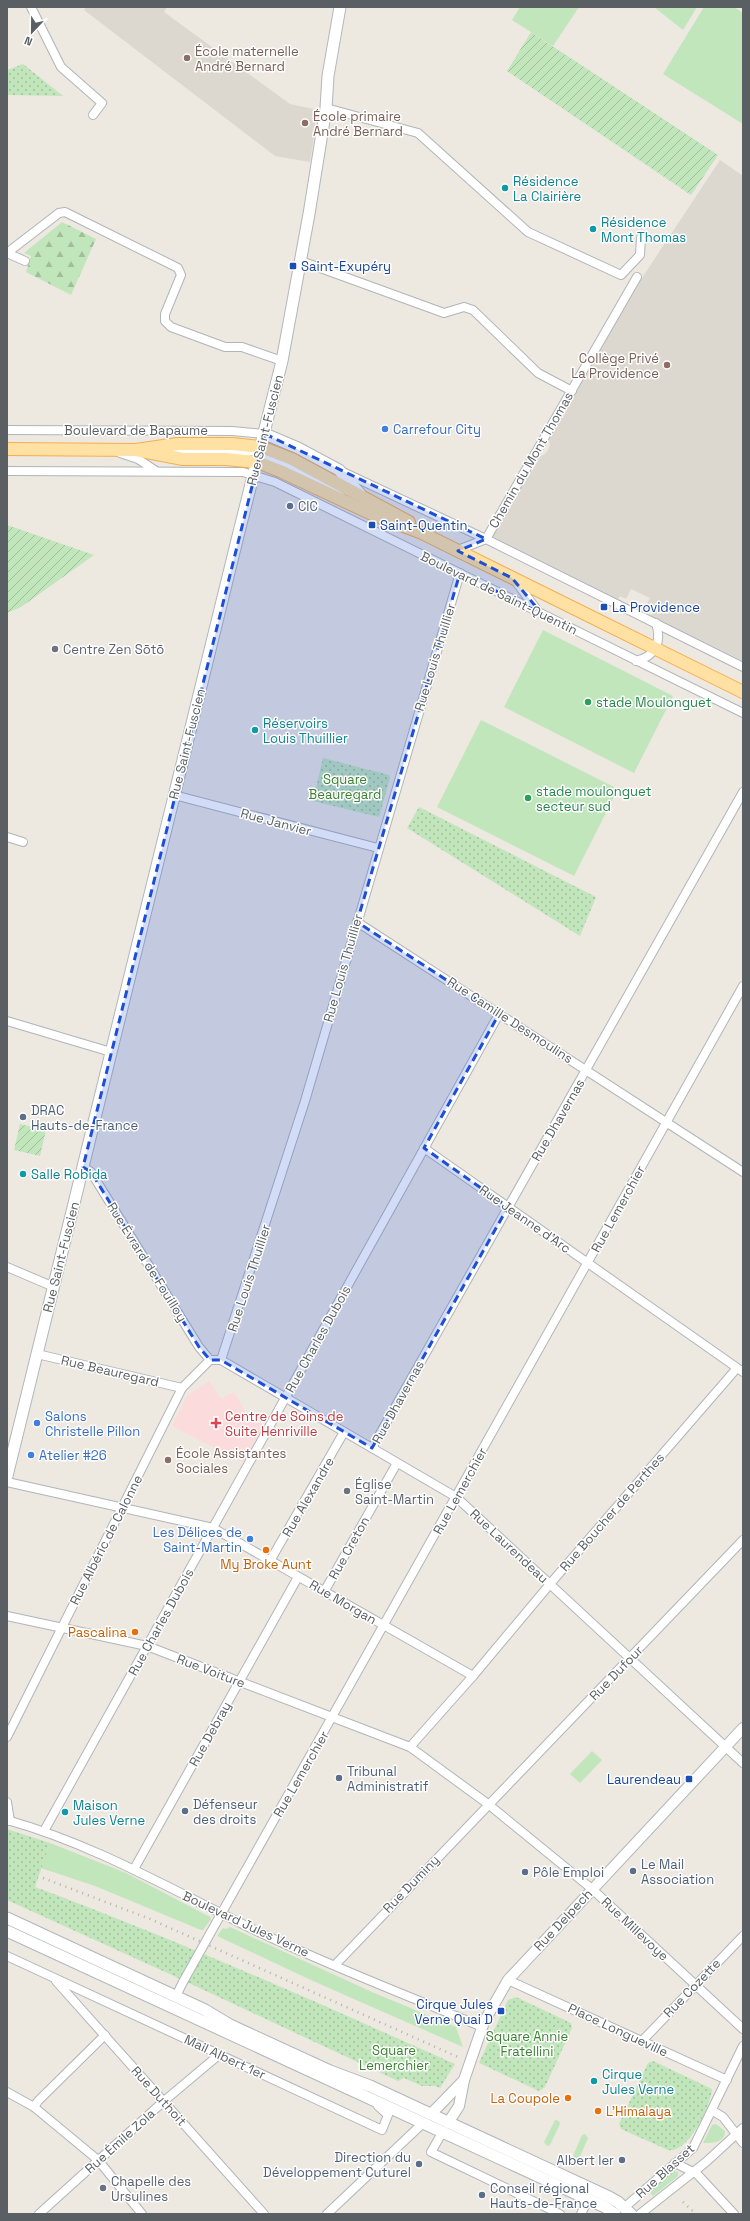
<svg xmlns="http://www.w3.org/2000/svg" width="750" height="2221" viewBox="0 0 750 2221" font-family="'Space Grotesk',sans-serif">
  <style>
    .education { fill: #ddd8cf }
    .medical { fill: #fcdbdd }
    .grass { fill: #c2e6bb }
    .forest { fill: url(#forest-firs) }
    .park { fill: url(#park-dots) }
    .garden { fill: url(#garden-furrows) }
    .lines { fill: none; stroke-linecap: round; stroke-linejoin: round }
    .minor-casing { stroke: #b1b5b9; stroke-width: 10 }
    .tertiary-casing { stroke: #b1b5b9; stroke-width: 12 }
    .secondary-casing { stroke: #b2b7bc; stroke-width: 13 }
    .primary-casing { stroke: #f6ae50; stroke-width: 14 }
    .minor { stroke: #fff; stroke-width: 8 }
    .tertiary { stroke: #fff; stroke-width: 10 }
    .secondary { stroke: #fff; stroke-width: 11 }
    .primary { stroke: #ffe2a3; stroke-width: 12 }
    .rail { stroke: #b0b1b2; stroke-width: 2.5; stroke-dasharray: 1 5; stroke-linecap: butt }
    .minor-bridge-casing { stroke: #b1b5b9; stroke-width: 10; stroke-linecap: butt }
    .minor-bridge { stroke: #fff; stroke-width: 8 }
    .marked { fill: #1d4ed8; fill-opacity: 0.2; stroke: #1d4ed8; stroke-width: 3; stroke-dasharray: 8 5; stroke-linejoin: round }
    .education-dot { fill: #8d6e63; stroke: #fff; stroke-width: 1.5 }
    .culture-dot { fill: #0f9aa8; stroke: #fff; stroke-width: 1.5 }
    .transit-dot { fill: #1a4fb4; stroke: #fff; stroke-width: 1.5 }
    .shop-dot { fill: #3f7fe0; stroke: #fff; stroke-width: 1.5 }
    .service-dot { fill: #5c6f8a; stroke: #fff; stroke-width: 1.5 }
    .worship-dot { fill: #6b7280; stroke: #fff; stroke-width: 1.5 }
    .leisure-dot { fill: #2e9e5b; stroke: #fff; stroke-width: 1.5 }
    .health-dot { fill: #e0444e; stroke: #fff; stroke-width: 1.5 }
    .food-dot { fill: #e8710a; stroke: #fff; stroke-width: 1.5 }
    .labels { text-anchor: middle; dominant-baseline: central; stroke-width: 3; stroke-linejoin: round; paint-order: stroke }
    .education-label { font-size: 13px; fill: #785e54; stroke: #fff; text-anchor: start }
    .culture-label { font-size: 13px; fill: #0d838f; stroke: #fff; text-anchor: start }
    .transit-label { font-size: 13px; fill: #164399; stroke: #fff; text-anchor: start }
    .shop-label { font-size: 13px; fill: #366cbe; stroke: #fff; text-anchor: start }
    .street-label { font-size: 13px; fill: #595f62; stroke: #fff }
    .service-label { font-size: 13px; fill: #4e5e75; stroke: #fff; text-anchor: start }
    .worship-label { font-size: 13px; fill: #5b616d; stroke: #fff; text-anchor: start }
    .leisure-label { font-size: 13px; fill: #27864d; stroke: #fff; text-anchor: start }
    .park-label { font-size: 13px; fill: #398230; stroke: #fff }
    .health-label { font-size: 13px; fill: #be3a42; stroke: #fff; text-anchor: start }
    .food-label { font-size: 13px; fill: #c56008; stroke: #fff; text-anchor: end }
  </style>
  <defs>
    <pattern id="forest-firs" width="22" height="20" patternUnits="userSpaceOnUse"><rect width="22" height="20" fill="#c2e6bb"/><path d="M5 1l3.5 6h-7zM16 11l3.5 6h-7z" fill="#a1be9b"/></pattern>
    <pattern id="park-dots" width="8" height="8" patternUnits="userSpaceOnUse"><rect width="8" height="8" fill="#c2e6bb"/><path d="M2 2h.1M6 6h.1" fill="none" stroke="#a1be9b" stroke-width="1.8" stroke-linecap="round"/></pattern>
    <pattern id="garden-furrows" width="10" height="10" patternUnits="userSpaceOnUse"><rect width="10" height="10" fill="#c2e6bb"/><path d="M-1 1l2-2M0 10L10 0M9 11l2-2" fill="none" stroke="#a1be9b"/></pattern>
  </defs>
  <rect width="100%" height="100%" fill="#ede8e0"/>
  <g class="education">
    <path d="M86,7H167L164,12L290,104L318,110L310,162L275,156L84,10Z"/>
    <path d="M720,160L743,176V661L651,616L653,612L645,608L650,598L631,589L626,599L620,596L618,599L492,536L541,456L545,454L548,450L550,445L549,440L634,290Z"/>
  </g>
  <path class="medical" d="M209,1381L221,1399L234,1392L249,1418L263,1425L243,1462L172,1426L187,1396Z"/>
  <g class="grass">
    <path d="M520,7H579L553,46L512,20Z"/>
    <path d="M654,7H697L683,30Z"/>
    <path d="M704,7H734L743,13V124L663,74Z"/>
    <path d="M543,630L673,696L634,773L504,707Z"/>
    <path d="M481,720L618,789L574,876L437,807Z"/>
    <path d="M592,1751L602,1760L580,1783L570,1774Z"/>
    <path d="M50,1843L126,1873L210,1917L211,1919L203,1930H201L95,1886L41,1868Z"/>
    <path d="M230,1927L372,1992L456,2027L463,2047L313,1981L217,1936L223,1928L226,1929Z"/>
    <path d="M555,2120L559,2121L560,2124L550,2145L547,2146L544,2142Z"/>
    <path d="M716,2124L725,2131C725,2143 712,2143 703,2143L712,2125Z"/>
    <path d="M585,2134L588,2138L579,2159L574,2160L573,2156L582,2135Z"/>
    <path d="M674,2171L678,2172V2176L653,2196L650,2192Z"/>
  </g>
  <path class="forest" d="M62,222L96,239L71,295L26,272L31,256L24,253Z"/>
  <g class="park">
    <path d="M23,64L63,96L7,95V70Z"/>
    <path d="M323,758L389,775L390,778L379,817L313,801Z"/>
    <path d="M419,807L596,897L580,936L407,828Z"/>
    <path d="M7,1829L50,1843L35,1887C178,1940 316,2002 455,2064L440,2088L435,2086H422L404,2078L398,2081L174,1976L7,1900Z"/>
    <path d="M516,1997L571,2023L572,2028L545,2087L539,2091L479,2063L508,2000Z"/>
    <path d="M653,2061L712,2089C711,2105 688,2154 668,2150L621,2129L619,2124L648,2063Z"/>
  </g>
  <g class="garden">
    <path d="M531,32L718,155L691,195L507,71Z"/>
    <path d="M7,525L94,555L21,607L7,613Z"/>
    <path d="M20,1124L46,1130L40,1156L14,1150Z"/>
  </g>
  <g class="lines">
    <defs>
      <g id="minor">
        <path d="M31,7L61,67L102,103L93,115"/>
        <path d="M326,108L418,133L528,232L621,275L640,255L641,238"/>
        <path d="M7,253L59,213L65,212L178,268L181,275L165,314V321L171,327L225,347H242L282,361"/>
        <path d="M7,253L25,261"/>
        <path d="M301,261L444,313L464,307L473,310L538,373L572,391"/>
        <path d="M7,430L232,431L265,434"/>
        <path d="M120,453L138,459L156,471"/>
        <path d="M7,471L243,472L275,482L743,713"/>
        <path d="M341,471L486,539L743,667"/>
        <path d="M458,550L486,539L637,277"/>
        <path d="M514,579L537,610"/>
        <path d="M636,661C656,656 662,642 656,623"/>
        <path d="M174,795L378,848"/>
        <path d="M7,837L23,842"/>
        <path d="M357,922L743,1172"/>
        <path d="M7,1021L111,1052"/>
        <path d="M424,1148L743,1372"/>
        <path d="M83,1167L91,1172L199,1347L210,1360"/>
        <path d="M7,1267L54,1287"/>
        <path d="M37,1354L182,1388"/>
        <path d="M221,1360L305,1101L460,573"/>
        <path d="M372,1448L743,792"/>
        <path d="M7,1482L213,1528L473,1676"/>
        <path d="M270,1561L344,1432"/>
        <path d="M324,1592L397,1463"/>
        <path d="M7,1616L147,1646L410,1747L488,1804L592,1889L743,2029"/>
        <path d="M7,1737L182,1388L210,1360H221L456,1497L743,1763"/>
        <path d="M410,1747L473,1676L550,1584L737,1368"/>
        <path d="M7,1802L10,1821"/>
        <path d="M7,1820C97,1845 179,1894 263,1934C335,1968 409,1996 482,2027"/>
        <path d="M44,1831L499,1014"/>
        <path d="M134,1869L298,1577"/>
        <path d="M216,1923L743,986"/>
        <path d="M7,1956L382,2130L388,2115L378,2106"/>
        <path d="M335,1965L743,1540"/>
        <path d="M508,1980L727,2080"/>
        <path d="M56,1981L264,2214"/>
        <path d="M176,1996L183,1982"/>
        <path d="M642,2041L743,1936"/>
        <path d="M7,2092L34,2107L98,2160L142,2214"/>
        <path d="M34,2107L38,2101L105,2035"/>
        <path d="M713,2111L723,2117L743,2143"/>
        <path d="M442,2133L431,2152L560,2214"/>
        <path d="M675,2163L697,2174L734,2214"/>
        <path d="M625,2207L693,2148L743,2046"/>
        <path d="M39,2214L164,2101L220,2054"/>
        <path d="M327,2214L422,2124"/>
        <path d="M581,2214L588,2200"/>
        <path d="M640,2214L706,2162L743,2128"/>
      </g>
      <g id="tertiary">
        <path d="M431,2114L464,2080"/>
        <path d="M448,2123L459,2106L464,2080L484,2022L508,1980L743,1728"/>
      </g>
      <g id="secondary">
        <path d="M265,434L298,448L339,470L361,495"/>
        <path d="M162,454L246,451L258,448"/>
        <path d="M257,462L271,459L339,491"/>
        <path d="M7,1476L239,532L282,361L309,214L326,108L328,76L340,7"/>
        <path d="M7,1918L205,2010L230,2025L330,2071L370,2086L609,2197L618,2202L631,2214"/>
        <path d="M7,1931L605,2207L615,2214"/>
      </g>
      <g id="primary">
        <path d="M7,449L136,450L177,444H232L261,447L292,459L409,522"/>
        <path d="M136,450L183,459H226L257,462L280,471L374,515L422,533L743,692"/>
      </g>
    </defs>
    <use href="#minor" class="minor-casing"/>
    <use href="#tertiary" class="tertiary-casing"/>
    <use href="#secondary" class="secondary-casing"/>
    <use href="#primary" class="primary-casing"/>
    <use href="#minor" class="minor"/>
    <use href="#tertiary" class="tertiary"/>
    <use href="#secondary" class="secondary"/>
    <use href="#primary" class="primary"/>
    <g class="rail">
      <path d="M43,1878L150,1919L460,2058"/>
      <path d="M683,2202L696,2214"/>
    </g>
    <defs>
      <path id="minor-bridge" d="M183,1982L216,1923"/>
    </defs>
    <use href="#minor-bridge" class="minor-bridge-casing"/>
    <use href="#minor-bridge" class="minor-bridge"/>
  </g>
  <path class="marked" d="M265,434L486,539L458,551L512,578L542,614L460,573L357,922L499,1014L424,1148L508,1207L372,1448L221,1360H210L199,1347L91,1172L83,1167Z"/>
  <g class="education-dot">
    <circle cx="187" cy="58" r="4"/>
    <circle cx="305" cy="123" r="4"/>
    <circle cx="667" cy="365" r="4"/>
    <circle cx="168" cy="1460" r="4"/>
  </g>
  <g class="culture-dot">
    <circle cx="505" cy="188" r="4"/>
    <circle cx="593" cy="229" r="4"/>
    <circle cx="255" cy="730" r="4"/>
    <circle cx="23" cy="1174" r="4"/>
    <circle cx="65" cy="1812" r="4"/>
    <circle cx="594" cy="2081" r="4"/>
  </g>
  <g class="transit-dot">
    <rect x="289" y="262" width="8" height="8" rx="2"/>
    <rect x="368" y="521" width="8" height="8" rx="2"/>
    <rect x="600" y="603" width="8" height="8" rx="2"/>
    <rect x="685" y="1775" width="8" height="8" rx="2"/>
    <rect x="497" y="2007" width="8" height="8" rx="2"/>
  </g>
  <g class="shop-dot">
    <circle cx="385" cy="429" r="4"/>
    <circle cx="37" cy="1423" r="4"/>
    <circle cx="31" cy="1455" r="4"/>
    <circle cx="250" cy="1539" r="4"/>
  </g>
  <g class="service-dot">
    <circle cx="290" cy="506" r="4"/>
    <circle cx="23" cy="1117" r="4"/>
    <circle cx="339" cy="1778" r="4"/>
    <circle cx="185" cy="1811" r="4"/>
    <circle cx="633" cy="1871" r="4"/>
    <circle cx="525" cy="1872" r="4"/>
    <circle cx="622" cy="2160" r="4"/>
    <circle cx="419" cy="2164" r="4"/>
    <circle cx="482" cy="2195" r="4"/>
  </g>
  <g class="worship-dot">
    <circle cx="55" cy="649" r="4"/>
    <circle cx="347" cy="1491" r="4"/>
    <circle cx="103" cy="2188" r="4"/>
  </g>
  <g class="leisure-dot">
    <circle cx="588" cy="702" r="4"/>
    <circle cx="528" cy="798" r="4"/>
  </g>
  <path class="health-dot" d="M214 1417h4v4h4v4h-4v4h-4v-4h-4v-4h4z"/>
  <g class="food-dot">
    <circle cx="266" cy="1550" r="4"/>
    <circle cx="135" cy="1632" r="4"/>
    <circle cx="568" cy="2098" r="4"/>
    <circle cx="598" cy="2111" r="4"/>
  </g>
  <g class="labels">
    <g class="education-label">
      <text x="195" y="51">École maternelle<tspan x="195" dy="15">André Bernard</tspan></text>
      <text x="313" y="116">École primaire<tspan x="313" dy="15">André Bernard</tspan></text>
      <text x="659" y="358" text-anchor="end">Collège Privé<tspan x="659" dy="15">La Providence</tspan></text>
      <text x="176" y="1453">École Assistantes<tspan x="176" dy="15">Sociales</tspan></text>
    </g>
    <g class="culture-label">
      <text x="513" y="181">Résidence<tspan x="513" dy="15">La Clairière</tspan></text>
      <text x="601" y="222">Résidence<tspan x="601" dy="15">Mont Thomas</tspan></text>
      <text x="263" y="723">Réservoirs<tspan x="263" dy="15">Louis Thuillier</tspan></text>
      <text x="31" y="1174">Salle Robida</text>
      <text x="73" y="1805">Maison<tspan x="73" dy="15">Jules Verne</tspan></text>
      <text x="602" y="2074">Cirque<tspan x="602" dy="15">Jules Verne</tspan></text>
    </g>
    <g class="transit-label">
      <text x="301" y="266">Saint-Exupéry</text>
      <text x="380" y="525">Saint-Quentin</text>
      <text x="612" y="607">La Providence</text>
      <text x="681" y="1779" text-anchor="end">Laurendeau</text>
      <text x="493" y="2004" text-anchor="end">Cirque Jules<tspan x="493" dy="15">Verne Quai D</tspan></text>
    </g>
    <g class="shop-label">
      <text x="393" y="429">Carrefour City</text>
      <text x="45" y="1416">Salons<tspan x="45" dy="15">Christelle Pillon</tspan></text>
      <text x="39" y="1455">Atelier #26</text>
      <text x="242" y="1532" text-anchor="end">Les Délices de<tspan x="242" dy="15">Saint-Martin</tspan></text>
    </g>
    <g class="street-label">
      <text x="136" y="430">Boulevard de Bapaume</text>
      <text transform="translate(265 430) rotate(-76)">Rue Saint-Fuscien</text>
      <text transform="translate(531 460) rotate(-60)">Chemin du Mont Thomas</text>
      <text transform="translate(499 593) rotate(26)">Boulevard de Saint-Quentin</text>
      <text transform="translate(435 657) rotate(-73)">Rue Louis Thuillier</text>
      <text transform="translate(187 744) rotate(-76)">Rue Saint-Fuscien</text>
      <text transform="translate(276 822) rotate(15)">Rue Janvier</text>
      <text transform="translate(343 968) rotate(-74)">Rue Louis Thuillier</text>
      <text transform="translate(510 1020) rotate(33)">Rue Camille Desmoulins</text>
      <text transform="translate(558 1120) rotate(-60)">Rue Dhavernas</text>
      <text transform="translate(618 1209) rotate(-61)">Rue Lemerchier</text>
      <text transform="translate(525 1219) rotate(35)">Rue Jeanne d'Arc</text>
      <text transform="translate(61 1257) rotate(-76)">Rue Saint-Fuscien</text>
      <text transform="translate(147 1262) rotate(58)">Rue Évrard de Fouilloy</text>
      <text transform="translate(249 1278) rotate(-72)">Rue Louis Thuillier</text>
      <text transform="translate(318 1339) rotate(-61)">Rue Charles Dubois</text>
      <text transform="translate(110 1371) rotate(13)">Rue Beauregard</text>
      <text transform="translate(398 1402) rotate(-61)">Rue Dhavernas</text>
      <text transform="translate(460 1491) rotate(-61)">Rue Lemerchier</text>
      <text transform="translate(308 1497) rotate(-60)">Rue Alexandre</text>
      <text transform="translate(612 1512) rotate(-49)">Rue Boucher de Perthes</text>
      <text transform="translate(106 1540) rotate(-63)">Rue Albéric de Calonne</text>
      <text transform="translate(509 1546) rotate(43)">Rue Laurendeau</text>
      <text transform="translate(349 1548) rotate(-61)">Rue Creton</text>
      <text transform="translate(343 1602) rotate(30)">Rue Morgan</text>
      <text transform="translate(161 1622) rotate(-61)">Rue Charles Dubois</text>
      <text transform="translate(211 1671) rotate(21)">Rue Voiture</text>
      <text transform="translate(616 1673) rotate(-46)">Rue Dufour</text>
      <text transform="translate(210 1734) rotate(-61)">Rue Debray</text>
      <text transform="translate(301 1774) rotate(-60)">Rue Lemerchier</text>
      <text transform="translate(411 1884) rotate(-46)">Rue Duminy</text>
      <text transform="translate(563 1920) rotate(-47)">Rue Delpech</text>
      <text transform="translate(246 1924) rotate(25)">Boulevard Jules Verne</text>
      <text transform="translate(635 1929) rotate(43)">Rue Millevoye</text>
      <text transform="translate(692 1988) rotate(-46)">Rue Cozette</text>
      <text transform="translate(618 2030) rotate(25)">Place Longueville</text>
      <text transform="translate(225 2057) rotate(25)">Mail Albert 1er</text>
      <text transform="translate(159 2096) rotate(48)">Rue Duthoit</text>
      <text transform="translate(120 2141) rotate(-42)">Rue Émile Zola</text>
      <text transform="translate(665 2171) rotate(-42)">Rue Blasset</text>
    </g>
    <g class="service-label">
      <text x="298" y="506">CIC</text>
      <text x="31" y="1110">DRAC<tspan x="31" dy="15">Hauts-de-France</tspan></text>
      <text x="347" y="1771">Tribunal<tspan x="347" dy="15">Administratif</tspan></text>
      <text x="193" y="1804">Défenseur<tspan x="193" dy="15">des droits</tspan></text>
      <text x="641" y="1864">Le Mail<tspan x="641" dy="15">Association</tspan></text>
      <text x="533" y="1872">Pôle Emploi</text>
      <text x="411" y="2157" text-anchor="end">Direction du<tspan x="411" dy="15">Développement Cuturel</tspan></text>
      <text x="614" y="2160" text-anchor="end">Albert Ier</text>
      <text x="490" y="2188">Conseil régional<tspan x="490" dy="15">Hauts-de-France</tspan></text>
    </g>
    <g class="worship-label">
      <text x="63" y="649">Centre Zen Sōtō</text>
      <text x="355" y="1484">Église<tspan x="355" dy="15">Saint-Martin</tspan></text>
      <text x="111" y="2181">Chapelle des<tspan x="111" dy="15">Ursulines</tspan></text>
    </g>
    <g class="leisure-label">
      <text x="596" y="702">stade Moulonguet</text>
      <text x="536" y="791">stade moulonguet<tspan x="536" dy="15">secteur sud</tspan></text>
    </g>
    <g class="park-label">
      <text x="345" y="779">Square<tspan x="345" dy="15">Beauregard</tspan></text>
      <text x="527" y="2036">Square Annie<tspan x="527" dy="15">Fratellini</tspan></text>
      <text x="394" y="2050">Square<tspan x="394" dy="15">Lemerchier</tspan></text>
    </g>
    <g class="health-label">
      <text x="225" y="1416">Centre de Soins de<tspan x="225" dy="15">Suite Henriville</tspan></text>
    </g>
    <g class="food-label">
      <text x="266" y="1564" text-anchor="middle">My Broke Aunt</text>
      <text x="127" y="1632">Pascalina</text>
      <text x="560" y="2098">La Coupole</text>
      <text x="606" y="2111" text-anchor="start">L'Himalaya</text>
    </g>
  </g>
  <rect width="750" height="2221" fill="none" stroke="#595f62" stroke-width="16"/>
  <g transform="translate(32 32) rotate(202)" stroke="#ffffff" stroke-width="3" paint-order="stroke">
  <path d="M0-3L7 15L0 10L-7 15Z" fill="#595f62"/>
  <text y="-6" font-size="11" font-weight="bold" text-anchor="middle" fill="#595f62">N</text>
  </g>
</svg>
